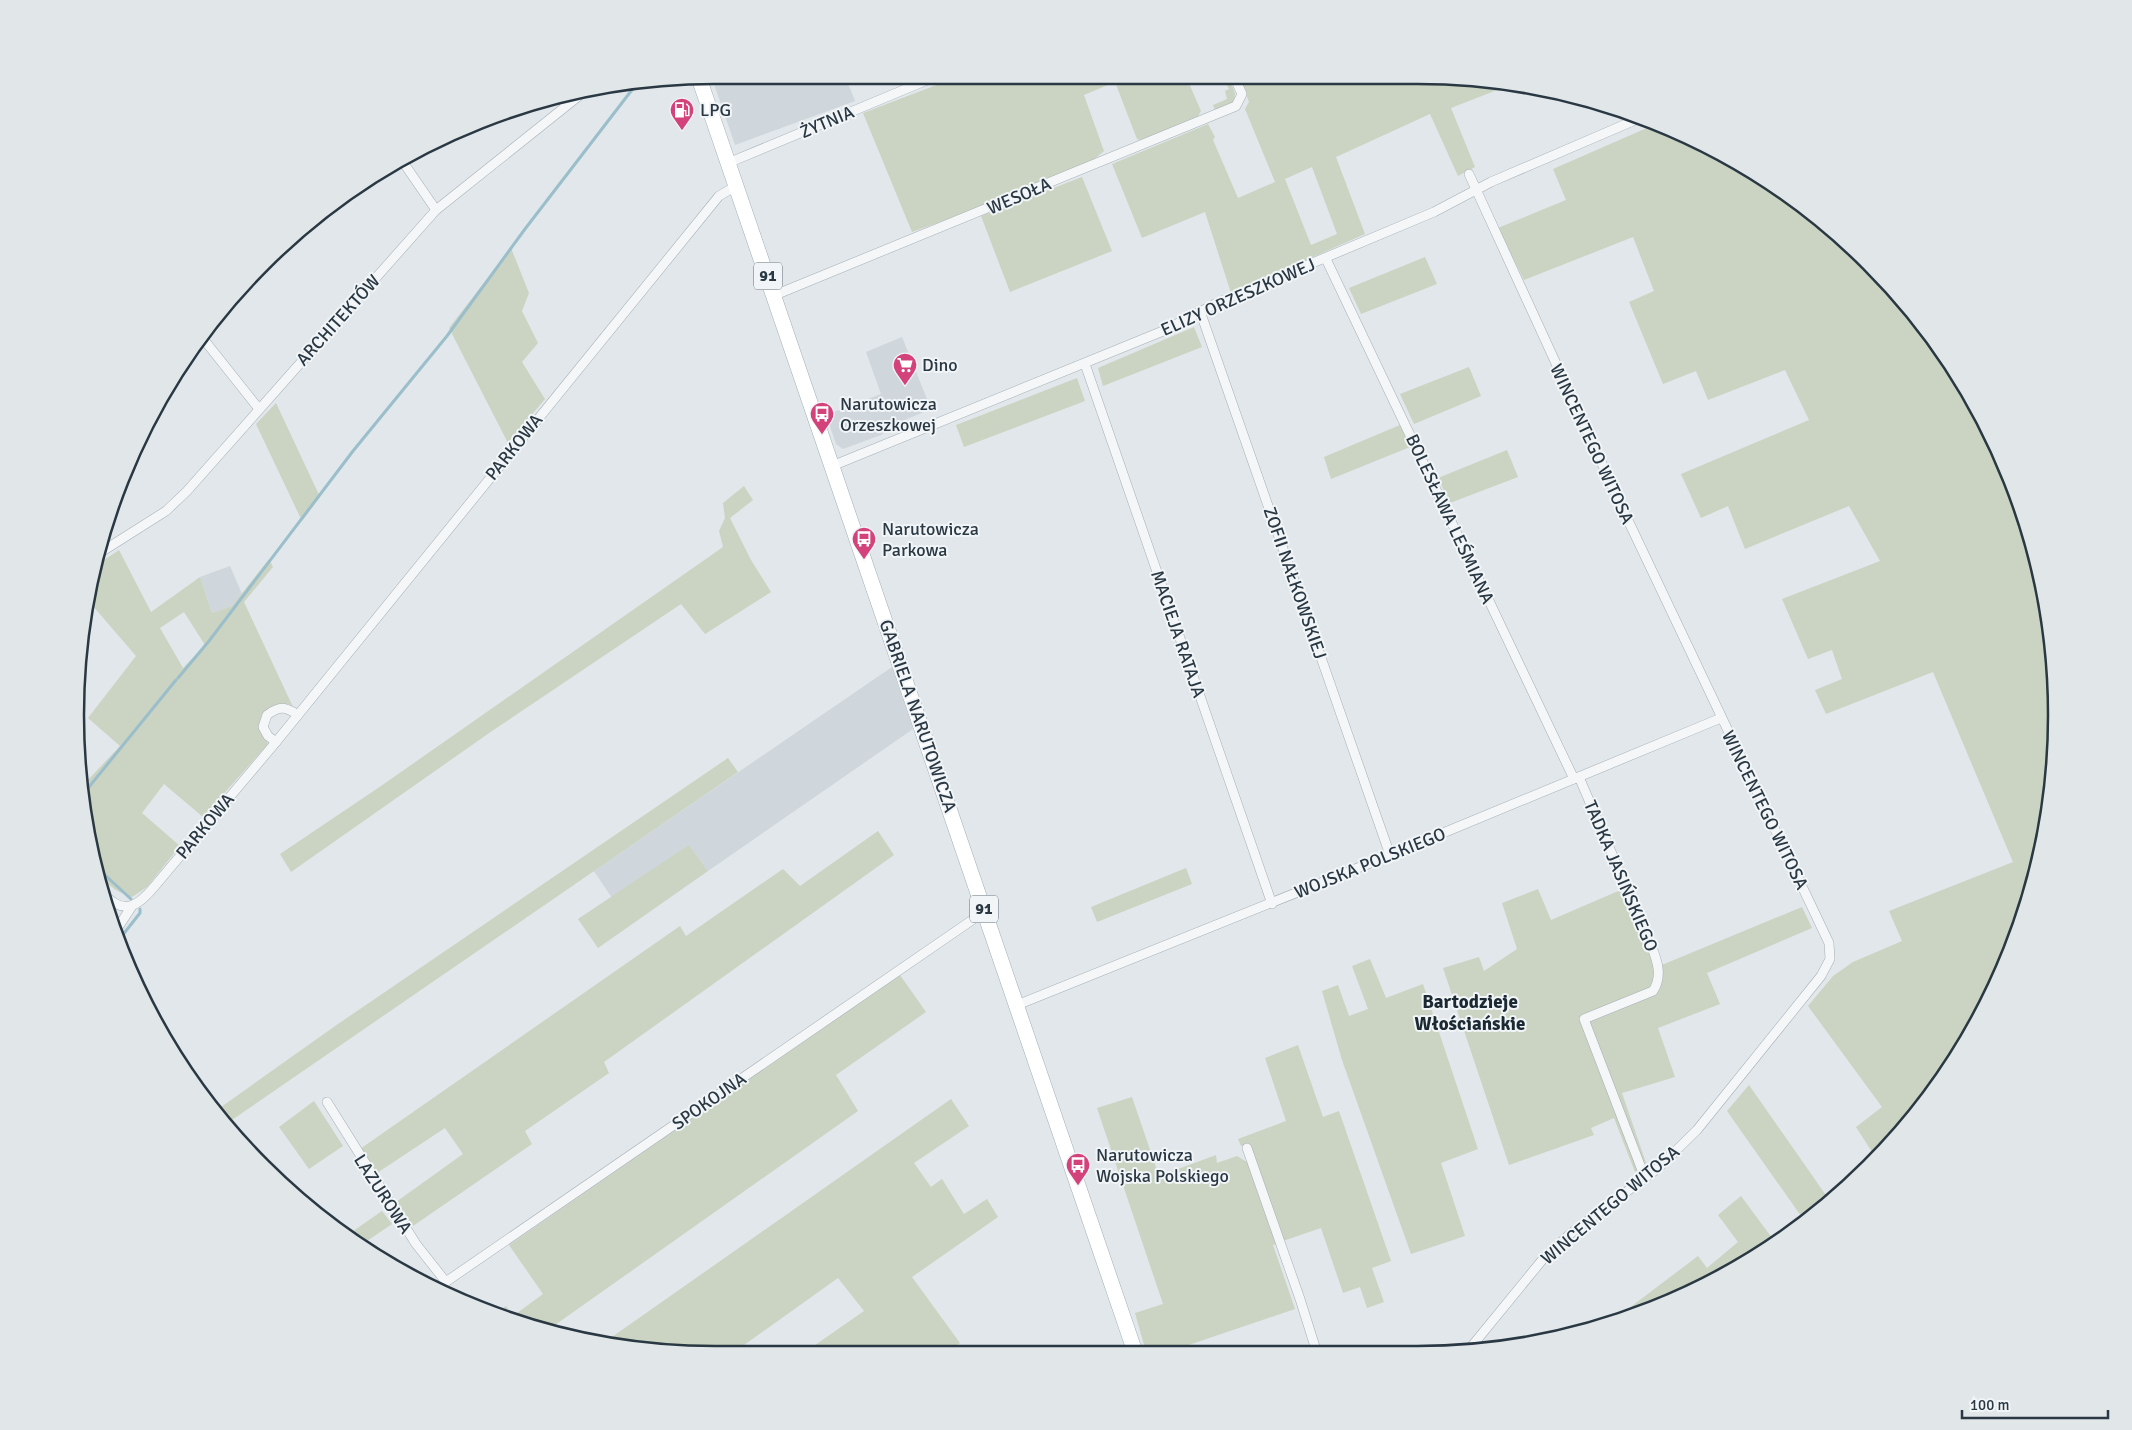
<svg xmlns="http://www.w3.org/2000/svg" width="2132" height="1430" viewBox="0 0 2132 1430" font-family="Signika,sans-serif">
  <style>
    .built { fill: #cfd6dc }
    .green { fill: #cbd4c2; fill-rule: evenodd }
    .lines { fill: none; stroke-linecap: round; stroke-linejoin: round }
    .stream { stroke: #9bbecb; stroke-width: 3 }
    .minor-casing { stroke: #a6afb5; stroke-width: 10 }
    .primary-casing { stroke: #a0aeb6; stroke-width: 16 }
    .minor { stroke: #f4f6f8; stroke-width: 9 }
    .primary { stroke: #fff; stroke-width: 15 }
    .labels { text-anchor: middle; dominant-baseline: central; stroke-width: 4; stroke-linejoin: round; paint-order: stroke }
    .shield { fill: #f1f5f7; stroke: #657179; stroke-width: 1 }
    .shield-label { font-size: 16px; font-weight: bold; fill: #293843 }
    .poi-label { font-size: 18px; fill: #293843; stroke: #f1f5f7; text-anchor: start }
    .street-label { font-size: 18px; fill: #293843; stroke: #f1f5f7 }
    .neighbourhood-label { font-size: 19px; font-weight: bold; fill: #1b2933; stroke: #f1f5f7 }
    .rim { fill: none; stroke: #293843; stroke-width: 2.5 }
  </style>
  <rect width="100%" height="100%" fill="#e1e7ea"/>
  <g class="built">
    <path d="M713,81H847L855,101L735,145Z"/>
    <path d="M902,337L931,409L895,424L881,435L843,449L836,444L826,415L881,394L866,352Z"/>
    <path d="M230,566L242,594L232,606L212,613L200,577Z"/>
    <path d="M892,667L913,729L708,871L689,845L612,898L594,871Z"/>
  </g>
  <g class="green">
    <path d="M947,81H1188L1201,111L1197,118L1143,141L1137,139L1115,82L1084,95L1104,151L1092,161L990,204L912,232L863,113Z"/>
    <path d="M1225,81H1230L1235,93L1234,103L1215,110L1213,105L1227,99L1225,91L1229,89Z"/>
    <path d="M1241,81H1501L1515,83L1451,108L1475,167L1458,176L1430,114L1336,157L1365,234L1231,293L1205,212L1142,238L1112,164L1208,124L1215,137L1213,140L1238,198L1275,182L1245,109L1249,102ZM1312,167L1337,234L1311,245L1285,179Z"/>
    <path d="M1656,124L1700,141L1839,234L1925,326L1991,432L2035,550L2056,673L2051,799L2023,921L1971,1035L1898,1137L1876,1158L1856,1127L1882,1107L1808,1006L1833,976L1853,962L1902,941L1889,911L2013,862L1933,672L1826,714L1815,690L1842,679L1832,650L1808,659L1782,599L1880,561L1849,506L1745,549L1728,506L1701,518L1681,474L1809,420L1785,370L1708,400L1696,371L1663,384L1629,302L1654,291L1633,237L1524,280L1498,228L1566,200L1553,169Z"/>
    <path d="M1082,177L1112,251L1010,292L981,216Z"/>
    <path d="M511,248L529,293L522,311L538,343L522,362L545,399L508,443L449,328Z"/>
    <path d="M1425,257L1437,284L1361,314L1349,288Z"/>
    <path d="M1194,327L1202,347L1103,386L1098,368Z"/>
    <path d="M1469,367L1481,396L1414,424L1400,394Z"/>
    <path d="M1077,378L1085,401L964,447L956,425Z"/>
    <path d="M276,403L320,497L302,521L256,424Z"/>
    <path d="M1400,425L1410,447L1331,479L1324,457Z"/>
    <path d="M1507,450L1518,477L1450,503L1438,478Z"/>
    <path d="M744,486L753,500L730,518L751,560L771,592L705,634L681,604L492,731L291,872L280,854L381,786L723,547L719,531L725,518L723,503Z"/>
    <path d="M119,550L151,612L200,577L212,613L232,606L269,559L273,567L244,602L293,707L289,704L276,705L263,715L260,728L268,744L203,817L164,784L142,813L180,846L147,887L132,897C82,882 87,828 84,784L120,746L88,718L136,656L86,598L95,566ZM184,612L205,645L183,668L160,628Z"/>
    <path d="M728,758L738,772L226,1124L214,1112L338,1024Z"/>
    <path d="M878,831L894,855L604,1062L609,1073L525,1131L532,1144L413,1226L396,1202L463,1154L445,1128L377,1173L360,1149L680,926L686,936L783,869L800,886Z"/>
    <path d="M689,845L708,871L598,948L578,919Z"/>
    <path d="M1186,868L1192,884L1097,922L1091,907Z"/>
    <path d="M1538,889L1551,920L1623,889L1657,967L1802,907L1812,928L1707,973L1720,1004L1658,1028L1675,1077L1622,1093L1646,1163L1635,1172L1614,1118L1591,1128L1594,1135L1509,1165L1443,968L1479,957L1484,971L1517,949L1502,903Z"/>
    <path d="M1370,959L1386,998L1423,984L1478,1149L1441,1163L1465,1236L1411,1254L1342,1060L1322,991L1338,985L1349,1016L1368,1009L1352,966Z"/>
    <path d="M900,975L926,1012L836,1075L858,1111L545,1332L496,1313L506,1306L513,1316L543,1294L509,1245Z"/>
    <path d="M1298,1045L1323,1117L1339,1111L1391,1261L1372,1268L1384,1302L1367,1308L1360,1287L1343,1293L1321,1228L1283,1241L1249,1143L1241,1146L1238,1139L1286,1121L1265,1058Z"/>
    <path d="M1749,1085L1830,1201L1806,1223L1727,1111Z"/>
    <path d="M1132,1097L1159,1176L1216,1155L1217,1163L1237,1156L1247,1162L1276,1244L1273,1245L1295,1309L1168,1352H1146L1135,1313L1163,1304L1097,1108Z"/>
    <path d="M951,1099L969,1126L914,1163L931,1187L942,1179L964,1214L987,1199L998,1217L912,1277L960,1343L949,1351L808,1350L864,1311L838,1278L737,1350L631,1349L602,1344Z"/>
    <path d="M314,1101L343,1146L309,1169L279,1127Z"/>
    <path d="M1741,1196L1775,1242L1700,1289L1617,1320L1616,1318L1698,1256L1707,1268L1738,1242L1718,1215Z"/>
    <path d="M382,1211L392,1224L364,1243L349,1234Z"/>
  </g>
  <g class="lines">
    <g class="stream">
      <path d="M178,678L209,641L353,451L447,336L525,229L638,82"/>
      <path d="M84,793L176,680"/>
      <path d="M95,866L131,899"/>
      <path d="M118,941L140,913V909"/>
    </g>
    <defs>
      <g id="minor">
        <path d="M560,97L566,105"/>
        <path d="M403,162L436,210"/>
        <path d="M728,163L925,81"/>
        <path d="M1326,259L1574,779"/>
        <path d="M775,295L1236,106L1242,94L1236,81"/>
        <path d="M1200,311L1390,855"/>
        <path d="M201,336L259,409"/>
        <path d="M1085,364L1272,904"/>
        <path d="M832,466L1163,331L1217,303L1434,212L1491,182L1640,118"/>
        <path d="M98,554L166,511L187,491L436,210L585,91"/>
        <path d="M276,742L268,736L263,727L267,715C279,706 285,706 298,715"/>
        <path d="M1579,777L1651,945C1657,960 1663,976 1653,991L1584,1019L1645,1178"/>
        <path d="M104,894C124,916 138,906 154,887L276,742L719,196L736,186"/>
        <path d="M115,932L132,906"/>
        <path d="M1017,1005L1390,855L1721,718"/>
        <path d="M327,1102L416,1244L446,1282"/>
        <path d="M1247,1148L1300,1299L1317,1353"/>
        <path d="M434,1290L978,916L985,913"/>
        <path d="M1467,1352L1543,1259L1570,1234L1657,1169L1697,1130L1821,976L1830,959L1829,943L1626,516L1469,174"/>
      </g>
      <path id="primary" d="M700,81L1135,1352"/>
    </defs>
    <use href="#minor" class="minor-casing"/>
    <use href="#primary" class="primary-casing"/>
    <use href="#minor" class="minor"/>
    <use href="#primary" class="primary"/>
  </g>
  <defs>
    <symbol id="fuel-pin" viewBox="-11 -11 22 30"><path d="M0 17L-7.5 6A9.5 9.5 0 1 1 7.5 6Z" fill="#d3427a" stroke="#f1f5f7"/><path d="M-5.5-6h7V0h2V4h1.3V-2.5L3-4.5l.8-.8L6-3V5H2.5V1h-1V6h-7ZM-4.2-4.7v3.2H.2V-4.7Z" fill="#fff"/></symbol>
    <symbol id="supermarket-pin" viewBox="-11 -11 22 30"><path d="M0 17L-7.5 6A9.5 9.5 0 1 1 7.5 6Z" fill="#d3427a" stroke="#f1f5f7"/><path d="M-6-5.5h2.5l.6 2H6L4.5 2H-2.5L-4.4-4H-6ZM-1.5 3.2a1.3 1.3 0 1 0 .1 0ZM3 3.2a1.3 1.3 0 1 0 .1 0Z" fill="#fff"/></symbol>
    <symbol id="bus-pin" viewBox="-11 -11 22 30"><path d="M0 17L-7.5 6A9.5 9.5 0 1 1 7.5 6Z" fill="#d3427a" stroke="#f1f5f7"/><path d="M-5-6H5V4H4V6H2V4H-2V6H-4V4H-5ZM-3.5-4V0h7V-4ZM-3.5 1.2v1.5H-2V1.2ZM2 1.2v1.5H3.5V1.2Z" fill="#fff"/></symbol>
  </defs>
  <g fill-rule="evenodd">
    <use href="#fuel-pin" x="668" y="96" width="28" height="38"/>
    <use href="#supermarket-pin" x="891" y="351" width="28" height="38"/>
    <use href="#bus-pin" x="808" y="400" width="28" height="38"/>
    <use href="#bus-pin" x="850" y="525" width="28" height="38"/>
    <use href="#bus-pin" x="1064" y="1151" width="28" height="38"/>
  </g>
  <g class="labels">
    <g class="shield">
      <rect x="754" y="262.5" width="28" height="27" rx="4"/>
      <rect x="970" y="895.5" width="28" height="27" rx="4"/>
    </g>
    <g class="shield-label">
      <text x="768" y="276">91</text>
      <text x="984" y="909">91</text>
    </g>
    <g class="poi-label">
      <text x="700" y="110">LPG</text>
      <text x="922" y="365">Dino</text>
      <text x="840" y="404">Narutowicza<tspan x="840" dy="21">Orzeszkowej</tspan></text>
      <text x="882" y="529">Narutowicza<tspan x="882" dy="21">Parkowa</tspan></text>
      <text x="1096" y="1155">Narutowicza<tspan x="1096" dy="21">Wojska Polskiego</tspan></text>
    </g>
    <g class="street-label">
      <text transform="translate(827 122) rotate(-23)">ŻYTNIA</text>
      <text transform="translate(1019 196) rotate(-23)">WESOŁA</text>
      <text transform="translate(1238 297) rotate(-24)">ELIZY ORZESZKOWEJ</text>
      <text transform="translate(338 320) rotate(-48)">ARCHITEKTÓW</text>
      <text transform="translate(1592 444) rotate(65)">WINCENTEGO WITOSA</text>
      <text transform="translate(514 447) rotate(-51)">PARKOWA</text>
      <text transform="translate(1450 519) rotate(65)">BOLESŁAWA LEŚMIANA</text>
      <text transform="translate(1295 583) rotate(71)">ZOFII NAŁKOWSKIEJ</text>
      <text transform="translate(1178 634) rotate(71)">MACIEJA RATAJA</text>
      <text transform="translate(918 716) rotate(71)">GABRIELA NARUTOWICZA</text>
      <text transform="translate(1765 810) rotate(64)">WINCENTEGO WITOSA</text>
      <text transform="translate(205 826) rotate(-50)">PARKOWA</text>
      <text transform="translate(1370 863) rotate(-22)">WOJSKA POLSKIEGO</text>
      <text transform="translate(1621 876) rotate(67)">TADKA JASIŃSKIEGO</text>
      <text transform="translate(709 1101) rotate(-35)">SPOKOJNA</text>
      <text transform="translate(383 1194) rotate(57)">LAZUROWA</text>
      <text transform="translate(1610 1205) rotate(-40)">WINCENTEGO WITOSA</text>
    </g>
    <g class="neighbourhood-label">
      <text x="1470" y="1002">Bartodzieje<tspan x="1470" dy="22">Włościańskie</tspan></text>
    </g>
  </g>
  <path d="M0 0H2132V1430H0ZM715 84H1417A631 631 0 0 1 2048 715V715A631 631 0 0 1 1417 1346H715A631 631 0 0 1 84 715V715A631 631 0 0 1 715 84Z" fill="#e1e6e9" fill-rule="evenodd"/>
  <path class="rim" d="M715 84H1417A631 631 0 0 1 2048 715V715A631 631 0 0 1 1417 1346H715A631 631 0 0 1 84 715V715A631 631 0 0 1 715 84Z"/>
  <path d="M1962 1410v8h146v-8" fill="none" stroke="#293843" stroke-width="2.5"/>
  <text x="1970" y="1410" font-size="15" fill="#293843" stroke="#f1f5f7" stroke-width="4" paint-order="stroke">100 m</text>
</svg>
